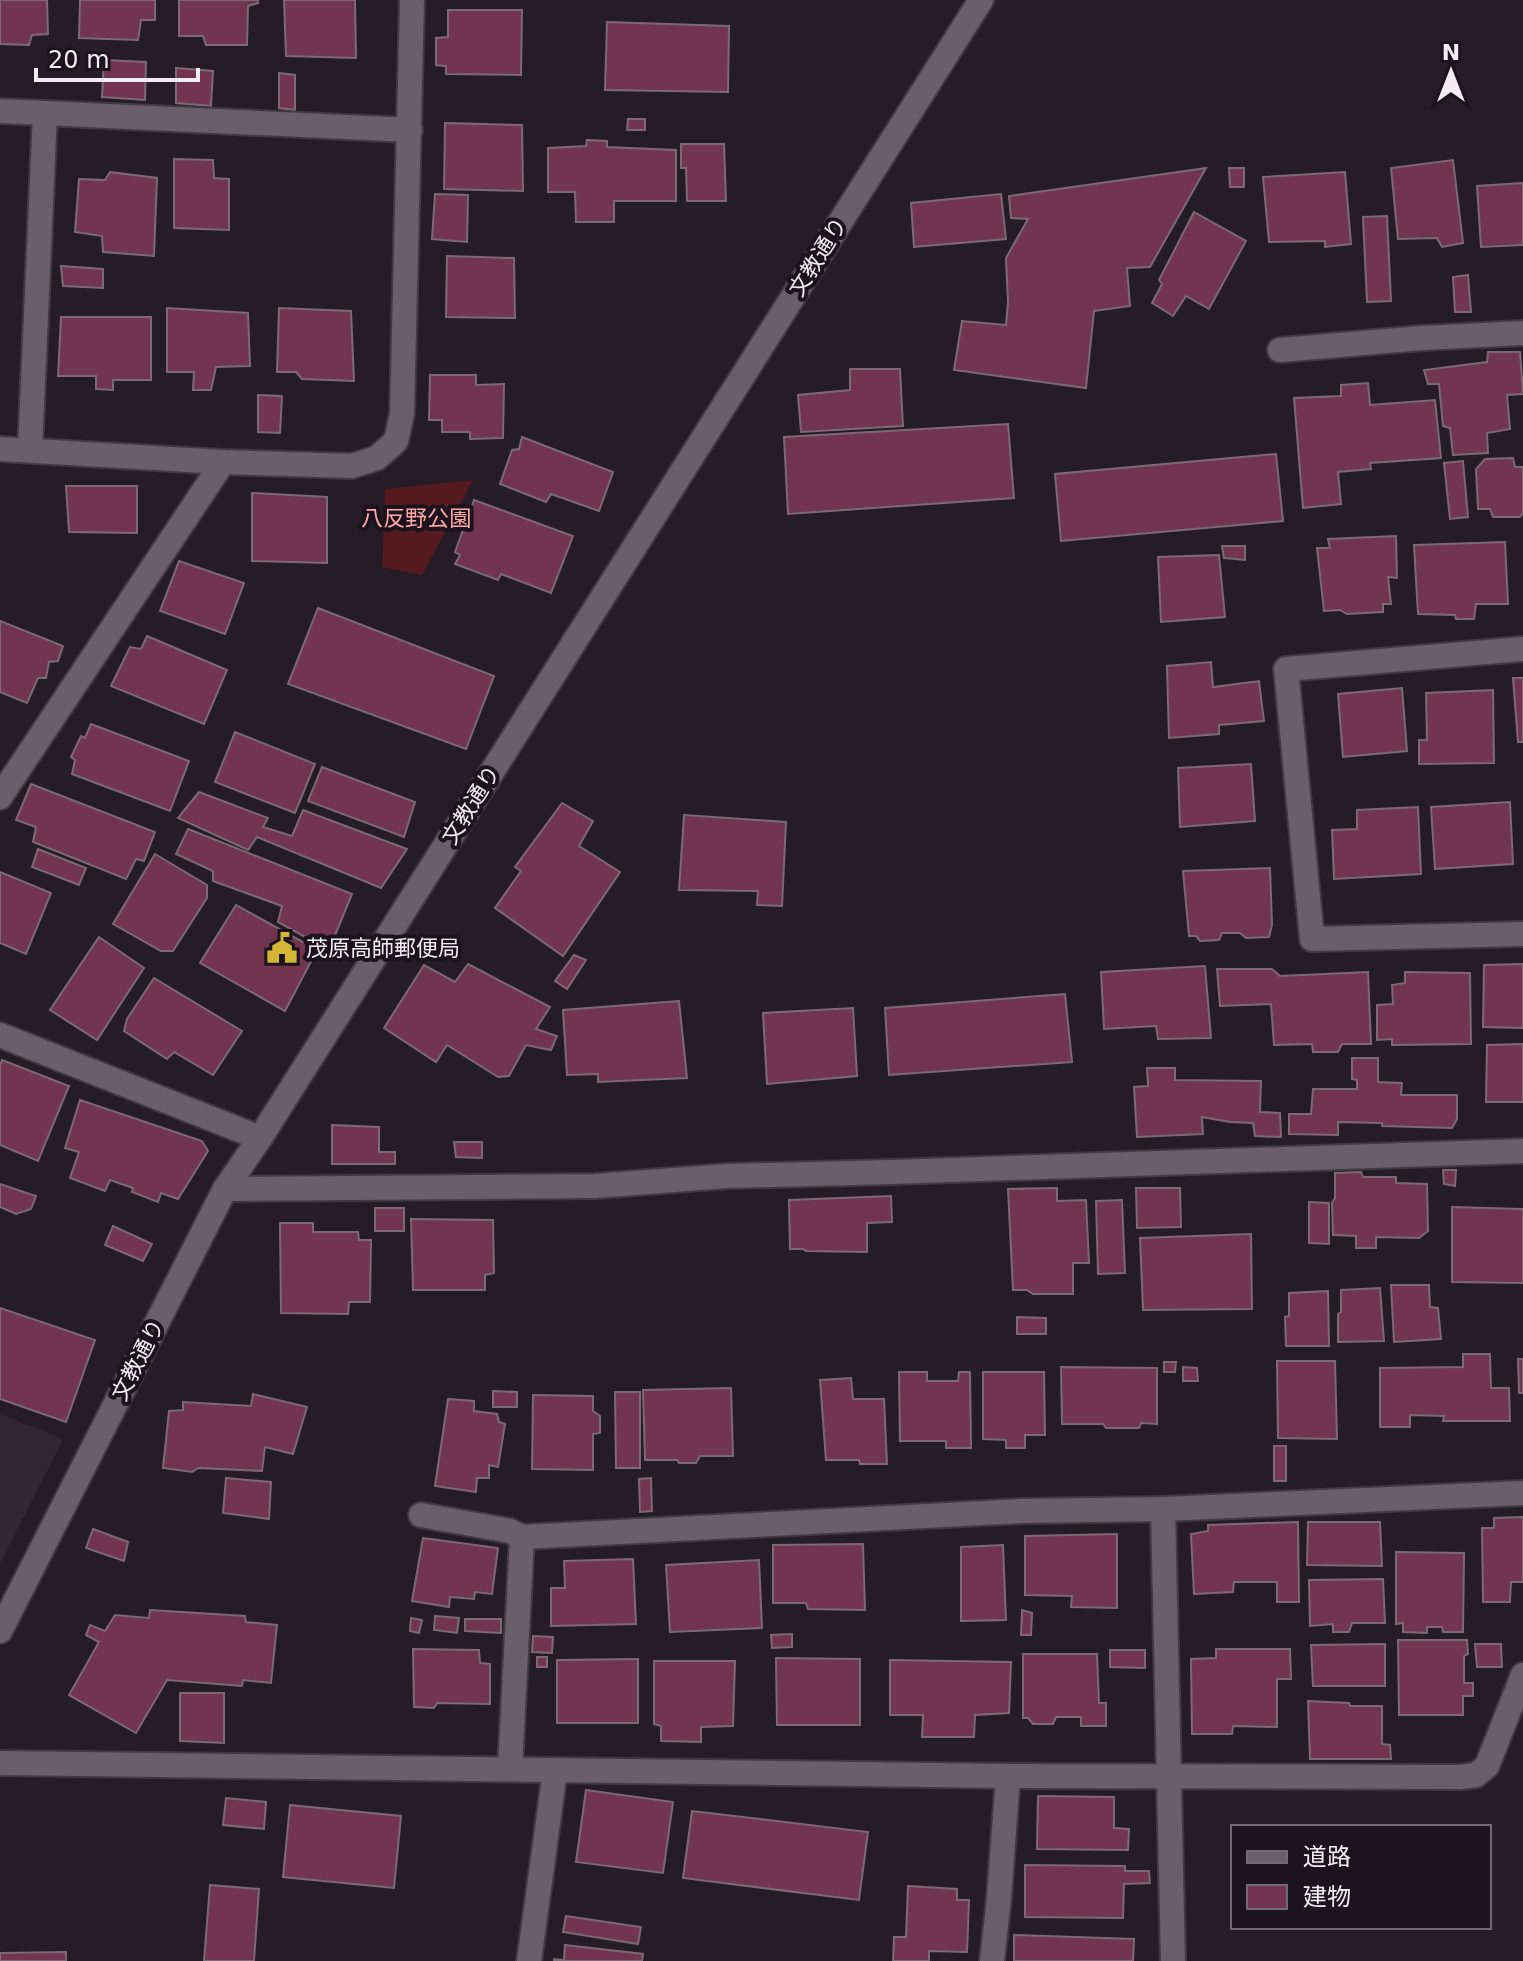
<svg xmlns="http://www.w3.org/2000/svg" width="1523" height="1961" viewBox="0 0 1523 1961" font-family="'DejaVu Sans','Noto Sans JP',sans-serif">
  <style>
    .built { fill: #332432 }
    .green { fill: #541a1f }
    .building { fill: #723550; stroke: #7b6a71; stroke-width: 2 }
    .lines { fill: none; stroke-linecap: round; stroke-linejoin: round }
    .minor-casing { stroke: #413940; stroke-width: 28 }
    .minor { stroke: #6a5e69; stroke-width: 24 }
    .labels { text-anchor: middle; dominant-baseline: central; stroke-width: 8; stroke-linejoin: round; paint-order: stroke }
    .street-label { font-size: 22px; fill: #f3ecf3; stroke: #1c131c }
    .park-label { font-size: 22px; fill: #fca8a9; stroke: #1c131c }
    .poi-label { font-size: 22px; fill: #f3ecf3; stroke: #1c131c; text-anchor: start }
  </style>
  <rect width="100%" height="100%" fill="#261c25"/>
  <path class="built" d="M0,1414L63,1439L0,1564Z"/>
  <path class="green" d="M473,480L422,575L382,567L385,489Z"/>
  <g class="building">
    <path d="M0,0H47L48,34L32,35L29,45L0,44Z"/>
    <path d="M80,0H155V20H141L138,40L79,38Z"/>
    <path d="M179,0H258V3L248,6L247,45H206L203,36H179Z"/>
    <path d="M284,0H355L356,58L286,56Z"/>
    <path d="M448,10H522L521,75L446,74V66L436,65V38L448,37Z"/>
    <path d="M607,22L729,26L728,92L605,90Z"/>
    <path d="M104,60L146,62L145,100L102,97Z"/>
    <path d="M176,68L213,71L211,106L176,103Z"/>
    <path d="M279,73L295,75V110L279,108Z"/>
    <path d="M628,119H645V130H627Z"/>
    <path d="M445,123L522,125L523,191L444,189Z"/>
    <path d="M587,140L607,141V147L676,150V201H614V222H576L575,192H548V148L586,146Z"/>
    <path d="M681,144H724L726,201H687L686,168H681Z"/>
    <path d="M174,159L213,160L214,178L229,179V230L174,228Z"/>
    <path d="M1453,160L1463,243L1442,247L1437,238L1398,239L1391,168Z"/>
    <path d="M1206,168L1150,267L1127,268L1130,306L1094,311L1086,388L954,370L962,321L1006,325L1008,302L1006,258L1028,219L1011,218L1009,196Z"/>
    <path d="M1229,168H1244V187H1230Z"/>
    <path d="M110,172L157,178L154,256L103,252L102,236L75,232L79,179L105,180Z"/>
    <path d="M1345,172L1351,244L1325,247V241L1269,242L1263,177Z"/>
    <path d="M1523,183V245L1481,247L1477,186Z"/>
    <path d="M435,194L468,195L467,242L432,239Z"/>
    <path d="M1001,194L1006,239L914,247L911,203Z"/>
    <path d="M1194,212L1246,241L1209,309L1186,296L1173,316L1152,303L1162,284L1159,280Z"/>
    <path d="M1387,216L1391,301L1367,302L1363,217Z"/>
    <path d="M447,256L514,258L515,318L446,317Z"/>
    <path d="M61,266L103,269V288L63,286Z"/>
    <path d="M1468,275L1471,312H1455L1453,277Z"/>
    <path d="M167,308L248,313L250,366L216,367L211,390H193L194,372H167Z"/>
    <path d="M279,308L351,311L354,381L302,379L296,372H277Z"/>
    <path d="M61,317H151V380H113V390L96,389V376H58Z"/>
    <path d="M1488,352H1520L1523,394L1507,395L1510,429L1487,433L1488,453L1453,455L1450,428L1443,426L1439,384H1428L1424,370L1487,362Z"/>
    <path d="M850,369H900L903,426L801,432L798,395L850,390Z"/>
    <path d="M430,375H476V385L504,384L503,438L470,439V432H442V420H429Z"/>
    <path d="M1368,383L1370,405L1435,400L1441,458L1370,463L1371,469L1338,472L1341,504L1303,508L1294,398L1341,396V385Z"/>
    <path d="M258,395L282,396L280,433L258,432Z"/>
    <path d="M1008,424L1014,498L788,514L784,437Z"/>
    <path d="M522,437L613,472L599,511L551,494L546,502L500,484L512,450L519,449Z"/>
    <path d="M1276,454L1283,521L1061,541L1055,474Z"/>
    <path d="M1513,458L1515,467H1523V513L1520,517H1493L1490,509H1478L1476,469L1485,459Z"/>
    <path d="M1463,461L1468,517L1450,519L1444,463Z"/>
    <path d="M66,486H137V533L69,532Z"/>
    <path d="M252,493L327,497V563L252,561Z"/>
    <path d="M474,500L573,536L551,593L501,574L498,580L455,564L460,555L455,552Z"/>
    <path d="M1396,536L1397,578L1388,577L1391,604H1383V612L1347,614L1340,610L1324,611L1317,548H1330L1328,539Z"/>
    <path d="M1505,542L1508,604H1476L1474,619H1456L1455,615L1418,614L1414,545Z"/>
    <path d="M1222,546H1245V560L1224,558Z"/>
    <path d="M1219,555L1225,617L1161,622L1158,557Z"/>
    <path d="M179,561L244,583L225,634L160,611Z"/>
    <path d="M318,608L494,676L466,749L288,684Z"/>
    <path d="M0,621L63,646L58,661L49,662L46,678H38L27,703L0,692Z"/>
    <path d="M147,636L227,670L204,724L111,686L130,647L141,649Z"/>
    <path d="M1211,662L1213,687L1259,681L1264,721L1219,725V734L1169,738L1167,666Z"/>
    <path d="M1513,678H1523V742H1518Z"/>
    <path d="M1402,688L1407,751L1343,757L1338,694Z"/>
    <path d="M1493,690L1494,763L1419,764V740H1427L1426,693Z"/>
    <path d="M91,724L189,761L170,811L72,774L75,760L71,757L81,736L85,738Z"/>
    <path d="M235,732L315,764L295,813L215,782Z"/>
    <path d="M1251,764L1255,821L1180,827L1178,768Z"/>
    <path d="M322,767L415,802L404,837L308,801Z"/>
    <path d="M31,784L155,832L144,861L136,859L126,879L33,842L36,827L16,820Z"/>
    <path d="M199,792L268,818L263,827L292,836L303,810L407,849L381,888L257,837L248,850L178,818Z"/>
    <path d="M1510,802L1513,864L1435,869L1431,807Z"/>
    <path d="M562,803L593,821L579,846L620,872L563,956L495,908L521,871L515,867Z"/>
    <path d="M1418,807L1421,874L1334,879L1332,830L1357,829V810Z"/>
    <path d="M684,815L786,822L782,906L757,905L758,891L679,890Z"/>
    <path d="M188,829L352,894L329,950L278,922L282,906L213,881V871L176,854Z"/>
    <path d="M38,849L86,868L79,885L32,867Z"/>
    <path d="M155,854L207,885V898L173,951H161L113,924Z"/>
    <path d="M1270,868L1272,925L1269,937L1246,938L1240,933H1222L1219,940L1200,941L1196,936H1189L1183,871Z"/>
    <path d="M0,872L51,893L26,954L0,943Z"/>
    <path d="M236,905L317,950L285,1011L200,963Z"/>
    <path d="M99,937L144,968L97,1040L50,1010Z"/>
    <path d="M574,955L586,960L567,989L555,981Z"/>
    <path d="M468,964L550,1007L536,1029L557,1036L551,1050L526,1045L509,1076L498,1077L447,1045L436,1062L384,1028L424,965L455,982Z"/>
    <path d="M1523,964V1028L1483,1027L1484,965Z"/>
    <path d="M1205,966L1211,1038L1158,1039L1156,1026L1104,1029L1101,972Z"/>
    <path d="M1217,969H1272L1280,976L1368,972L1371,1044H1342L1338,1052H1313L1312,1044L1274,1045L1271,1004L1220,1006Z"/>
    <path d="M1405,972L1470,973L1471,1044L1392,1045V1039L1377,1040V1005L1393,1004L1392,985L1405,983Z"/>
    <path d="M154,978L242,1031L213,1075L174,1052L167,1059L124,1031L127,1019Z"/>
    <path d="M1065,994L1072,1062L889,1075L885,1008Z"/>
    <path d="M679,1001L687,1078L598,1082V1074L567,1075L563,1010Z"/>
    <path d="M853,1008L857,1076L767,1084L763,1013Z"/>
    <path d="M1523,1044V1102H1486L1487,1045Z"/>
    <path d="M1352,1058H1378V1082L1402,1083L1401,1095H1457V1119L1452,1128L1382,1126V1123L1338,1122V1135L1289,1134V1114H1311L1313,1089H1357V1080L1352,1079Z"/>
    <path d="M2,1060L69,1086L38,1161L0,1145V1066Z"/>
    <path d="M1147,1068H1175V1080L1261,1081L1260,1112L1280,1113L1281,1137L1255,1136L1253,1123L1230,1122L1202,1117L1203,1134L1137,1137L1134,1087L1148,1086Z"/>
    <path d="M80,1100L202,1141L208,1151L178,1199L161,1193L158,1202L132,1192L133,1188L110,1180L105,1191L70,1178L79,1152L65,1148Z"/>
    <path d="M332,1125L379,1127V1152H395V1164H332Z"/>
    <path d="M454,1142H482V1158L456,1157Z"/>
    <path d="M1443,1170H1456L1455,1186L1444,1184Z"/>
    <path d="M1361,1172L1363,1177H1396V1183L1427,1184L1428,1231L1419,1238L1376,1237V1248H1356V1236L1333,1235L1332,1203L1335,1198V1173Z"/>
    <path d="M0,1184L36,1196L31,1209L16,1214L0,1207Z"/>
    <path d="M1057,1188V1201L1086,1200L1089,1263H1073V1294H1033L1027,1290H1013L1008,1189Z"/>
    <path d="M1136,1188H1180L1181,1227L1137,1228Z"/>
    <path d="M891,1196L892,1222L867,1223V1252L806,1251L803,1249H790L789,1200Z"/>
    <path d="M1122,1200L1125,1273L1098,1274L1096,1201Z"/>
    <path d="M1309,1202L1329,1203V1244L1309,1243Z"/>
    <path d="M1452,1207L1523,1209V1283L1452,1282Z"/>
    <rect x="375" y="1208" width="29" height="23"/>
    <path d="M411,1219L493,1220L494,1273L485,1275V1290H413Z"/>
    <path d="M280,1223H313V1232H358L359,1240H371L370,1302H349L348,1314L281,1313Z"/>
    <path d="M113,1226L152,1244L143,1261L105,1245Z"/>
    <path d="M1251,1234L1252,1309L1143,1310L1140,1238Z"/>
    <path d="M1391,1285H1429L1430,1307L1438,1308L1441,1339L1394,1342Z"/>
    <path d="M1380,1288L1384,1341L1338,1342V1314L1341,1312V1290Z"/>
    <path d="M1328,1291L1329,1346H1286L1285,1317L1289,1316V1293Z"/>
    <path d="M0,1308L95,1340L66,1422L0,1399Z"/>
    <path d="M1017,1317L1046,1318V1334H1017Z"/>
    <path d="M1463,1354H1490L1491,1388H1509L1510,1421H1443L1444,1416L1410,1415V1427H1380V1368L1463,1367Z"/>
    <path d="M1518,1359H1523V1393H1519Z"/>
    <path d="M1277,1361H1335L1337,1439L1278,1438Z"/>
    <path d="M1164,1362H1176L1175,1372H1164Z"/>
    <path d="M1061,1367L1157,1368V1424L1141,1423L1139,1428H1106L1103,1424H1062Z"/>
    <path d="M1183,1367L1197,1368L1198,1381H1183Z"/>
    <path d="M899,1372H927V1381H958L959,1372H970L971,1448H946V1441H900Z"/>
    <path d="M983,1372H1044L1045,1435H1025V1448H1006V1440L983,1439Z"/>
    <path d="M851,1378L853,1399H884L887,1464H860L859,1460H826L820,1380Z"/>
    <path d="M731,1388L733,1456H700L696,1463H679L677,1460H645L643,1390Z"/>
    <path d="M493,1391L517,1392V1407H493Z"/>
    <path d="M615,1392H640V1468H616Z"/>
    <path d="M253,1394L307,1407L293,1454L265,1447L262,1471L198,1468L192,1472L163,1468L169,1411L183,1410V1402L251,1406Z"/>
    <path d="M533,1395L593,1396V1411L600,1416V1433L593,1434V1470L532,1469Z"/>
    <path d="M448,1399L474,1401V1411L497,1414L499,1422L505,1424L498,1467L489,1465V1478H477L476,1492L435,1486Z"/>
    <rect x="1274" y="1446" width="12" height="35"/>
    <path d="M226,1478L271,1482L269,1519L223,1513Z"/>
    <path d="M651,1478L652,1511L640,1512L639,1479Z"/>
    <path d="M1523,1517V1582H1511L1510,1602H1483L1482,1528H1494V1518Z"/>
    <path d="M1298,1522L1299,1602H1277V1582H1234L1233,1592L1194,1594L1191,1534L1208,1531V1525Z"/>
    <path d="M1308,1522H1380L1382,1566L1307,1565Z"/>
    <path d="M93,1529L128,1542L124,1561L86,1548Z"/>
    <path d="M1117,1534V1608L1071,1607L1072,1596L1025,1595V1536Z"/>
    <path d="M423,1538L498,1548L492,1594L475,1592L474,1599L450,1597L449,1607L412,1601Z"/>
    <path d="M863,1544L865,1610L808,1609L806,1603H773V1545Z"/>
    <path d="M1003,1545L1006,1620L961,1621V1547Z"/>
    <path d="M1396,1552L1464,1553L1463,1632H1443L1442,1627H1427V1633L1403,1632V1623L1396,1624Z"/>
    <path d="M633,1559L636,1624L551,1626V1588H565L564,1561Z"/>
    <path d="M759,1560L762,1628L670,1632L666,1565Z"/>
    <path d="M1383,1579L1385,1623H1352L1349,1632H1333V1624L1310,1626L1309,1580Z"/>
    <path d="M150,1610L245,1616L246,1622L277,1625L271,1683L243,1680L242,1686L167,1680L136,1733L69,1695L99,1642L86,1635L90,1625L105,1631L115,1615L149,1618Z"/>
    <path d="M1022,1610L1032,1613L1031,1635H1021Z"/>
    <path d="M435,1616L459,1618L457,1633L434,1630Z"/>
    <path d="M411,1618L422,1620L419,1633L410,1631Z"/>
    <path d="M465,1619H501V1633L465,1631Z"/>
    <path d="M792,1634V1647L772,1648L771,1635Z"/>
    <path d="M533,1636L553,1637L552,1653L532,1652Z"/>
    <path d="M1398,1640H1467L1468,1654L1464,1656V1683H1473V1696H1463V1715H1399Z"/>
    <path d="M1385,1644V1686H1313L1311,1645Z"/>
    <path d="M1475,1644H1501L1502,1667H1477Z"/>
    <path d="M413,1649L479,1650L480,1663L490,1664V1704L437,1703L434,1708L414,1707Z"/>
    <path d="M1216,1649H1290L1291,1679H1277V1727L1233,1726L1232,1734H1192L1191,1659L1216,1658Z"/>
    <path d="M1110,1650H1145V1668L1110,1667Z"/>
    <path d="M1023,1654H1097L1099,1703H1106V1726H1081V1717H1056L1053,1724H1033L1028,1718H1023Z"/>
    <rect x="537" y="1657" width="10" height="10"/>
    <path d="M776,1658L860,1659V1725H777Z"/>
    <path d="M638,1659V1723H557V1660Z"/>
    <path d="M890,1660L1011,1662L1009,1713L975,1715L974,1737H922L923,1715H890Z"/>
    <path d="M654,1661H735L733,1726L701,1727V1742L661,1741V1726L654,1724Z"/>
    <path d="M180,1693H224V1743L180,1741Z"/>
    <path d="M1308,1701L1349,1703L1350,1706H1382V1744L1390,1745L1391,1759H1310Z"/>
    <path d="M586,1790L673,1802L663,1873L576,1862Z"/>
    <path d="M1038,1796L1114,1797V1828L1129,1829L1128,1850L1037,1849Z"/>
    <path d="M226,1798L266,1802L264,1829L223,1825Z"/>
    <path d="M290,1805L401,1816L394,1888L283,1877Z"/>
    <path d="M692,1811L868,1832L859,1900L683,1878Z"/>
    <path d="M1025,1865L1125,1866V1871H1149L1150,1883L1124,1884L1123,1918L1025,1917Z"/>
    <path d="M210,1885L259,1889L254,1961H204Z"/>
    <path d="M908,1886L957,1889V1900H969L967,1952L929,1951V1961H893L894,1937H906Z"/>
    <path d="M566,1916L641,1927L638,1944L563,1932Z"/>
    <path d="M1014,1935L1134,1939L1133,1961H1014Z"/>
    <path d="M565,1945L643,1954L642,1961H554V1959L564,1960Z"/>
    <path d="M66,1952V1961H0V1953Z"/>
  </g>
  <g class="lines">
    <defs>
      <g id="minor">
        <path d="M0,111L410,130"/>
        <path d="M1280,350L1422,338L1523,333"/>
        <path d="M0,449L223,462L352,466L377,458L396,441L402,414L412,0"/>
        <path d="M30,450L45,113"/>
        <path d="M1523,649L1286,669L1312,939L1523,934"/>
        <path d="M0,797L223,462"/>
        <path d="M0,1035L260,1138"/>
        <path d="M225,1189L595,1186L727,1176L892,1172L1523,1151"/>
        <path d="M1163,1509L1173,1961"/>
        <path d="M421,1515L510,1531L522,1537"/>
        <path d="M0,1631L225,1189L260,1138L981,0"/>
        <path d="M0,1763L1008,1776L1460,1777L1476,1775L1487,1766L1523,1675"/>
        <path d="M510,1768L522,1537L1022,1511L1163,1509L1523,1493"/>
        <path d="M529,1961L555,1771"/>
        <path d="M992,1961L999,1898L1008,1776"/>
      </g>
    </defs>
    <use href="#minor" class="minor-casing"/>
    <use href="#minor" class="minor"/>
  </g>
  <defs>
    <symbol id="civic-bare" viewBox="-9 -9 18 18"><path d="M-.6-6.5H3V-4.5H.6V-3L4-1V1h2V6H-6V1h2V-1L-.6-3ZM-1.2 2.5V6h2.4V2.5Z" fill="#d3b635" stroke="#1c131c" stroke-width="2.5" paint-order="stroke"/></symbol>
  </defs>
  <g fill-rule="evenodd">
    <use href="#civic-bare" x="260" y="926" width="44" height="44"/>
  </g>
  <g class="labels">
    <g class="street-label">
      <text transform="translate(818 257) rotate(-58)">文教通り</text>
      <text transform="translate(471 805) rotate(-58)">文教通り</text>
      <text transform="translate(138 1360) rotate(-63)">文教通り</text>
    </g>
    <g class="park-label">
      <text x="416" y="518">八反野公園</text>
    </g>
    <g class="poi-label">
      <text x="306" y="948">茂原高師郵便局</text>
    </g>
  </g>
  <rect x="1231" y="1825" width="260" height="104" fill="#1c131c" stroke="#726a72" stroke-width="2"/>
  <rect x="1247" y="1851" width="40" height="12" fill="#6a5e69" stroke="#726a72" stroke-width="2"/>
  <text x="1303" y="1865" font-size="24" fill="#f3ecf3">道路</text>
  <rect x="1247" y="1885" width="40" height="24" fill="#723550" stroke="#726a72" stroke-width="2"/>
  <text x="1303" y="1905" font-size="24" fill="#f3ecf3">建物</text>
  <g transform="translate(1451 72)" stroke="#1c131c" stroke-width="6" paint-order="stroke">
  <path d="M0-6L14 30L0 20L-14 30Z" fill="#f3ecf3"/>
  <text y="-12" font-size="22" font-weight="bold" text-anchor="middle" fill="#f3ecf3">N</text>
  </g>
  <path d="M36 68v12h162v-12" fill="none" stroke="#f3ecf3" stroke-width="4"/>
  <text x="48" y="68" font-size="24" fill="#f3ecf3" stroke="#1c131c" stroke-width="6" paint-order="stroke">20 m</text>
</svg>
